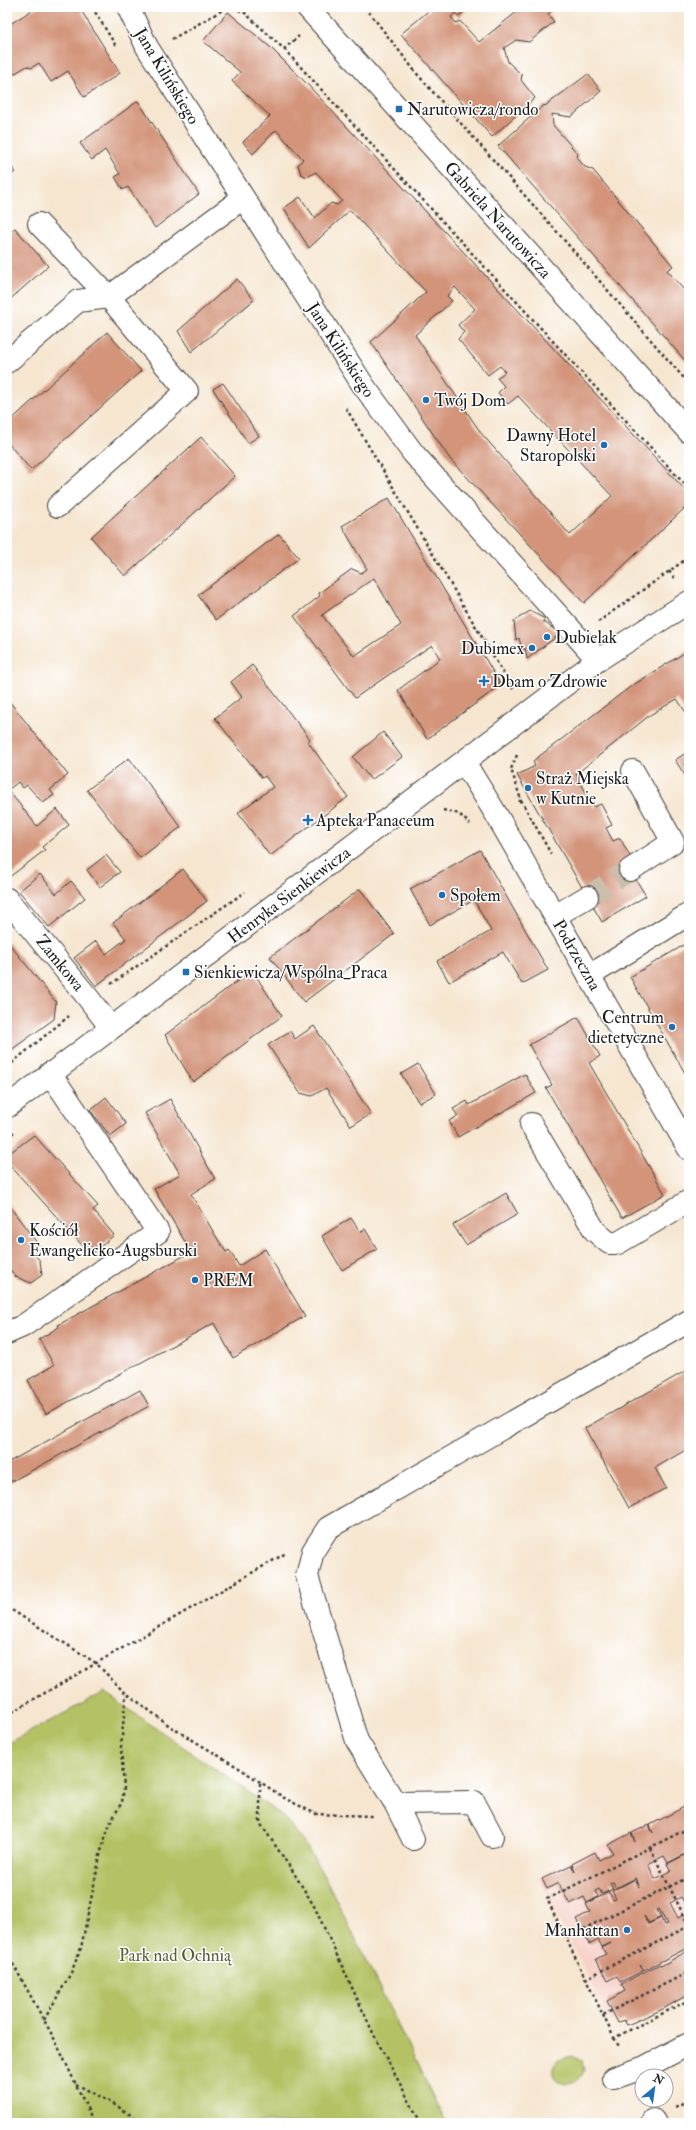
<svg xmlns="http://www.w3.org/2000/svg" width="696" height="2130" viewBox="0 0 696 2130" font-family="'IM FELL Double Pica',serif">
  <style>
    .built { fill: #f7d1c8 }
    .green { fill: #b4c265; stroke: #686f40 }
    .building { fill: #d3947a; fill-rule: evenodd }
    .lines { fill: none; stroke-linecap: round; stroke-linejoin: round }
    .minor-tunnel { stroke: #cabeac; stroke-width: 22; stroke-dasharray: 22 11; stroke-linecap: butt }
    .minor-casing { stroke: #3d3a37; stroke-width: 24 }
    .path { stroke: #3d3a37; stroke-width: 2.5; stroke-dasharray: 3 3; stroke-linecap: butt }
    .minor { stroke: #fff; stroke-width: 22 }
    .poi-dot { fill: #1f6fb2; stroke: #fff; stroke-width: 1.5 }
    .labels { text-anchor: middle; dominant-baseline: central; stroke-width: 3; stroke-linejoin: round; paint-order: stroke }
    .street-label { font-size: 17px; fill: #1c1c1c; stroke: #fff }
    .poi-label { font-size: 17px; fill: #1c1c1c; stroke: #fff; text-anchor: start }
    .park-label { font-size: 17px; fill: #595e39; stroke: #fff }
  </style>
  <rect width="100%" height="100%" fill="#fff"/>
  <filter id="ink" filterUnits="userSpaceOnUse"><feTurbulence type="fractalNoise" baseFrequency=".025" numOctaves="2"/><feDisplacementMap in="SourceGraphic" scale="8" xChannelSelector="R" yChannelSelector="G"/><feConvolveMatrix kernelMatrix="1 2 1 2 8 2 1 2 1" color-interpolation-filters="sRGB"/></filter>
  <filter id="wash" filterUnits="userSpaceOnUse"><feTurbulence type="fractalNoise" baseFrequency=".012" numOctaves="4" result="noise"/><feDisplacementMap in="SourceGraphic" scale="16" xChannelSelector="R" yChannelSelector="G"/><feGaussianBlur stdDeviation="0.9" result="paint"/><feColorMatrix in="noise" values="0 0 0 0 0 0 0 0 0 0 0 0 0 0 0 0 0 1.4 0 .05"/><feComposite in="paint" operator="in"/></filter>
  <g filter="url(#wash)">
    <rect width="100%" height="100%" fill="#f6e6d0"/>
    <path class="built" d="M689,1801V1983L611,2022L538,1877Z"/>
    <g class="green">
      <path d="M104,1692L280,1814L303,1840L329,1885L446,2123H7V1744Z"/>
      <path d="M571,2055L582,2060L584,2071C570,2103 529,2067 571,2055Z"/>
    </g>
    <g id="blocks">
      <g class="building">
        <path d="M37,7H79L120,73L84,97L68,71L51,82L39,63L31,68L27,66L12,75L7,67V26Z"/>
        <path d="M433,7H470L458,17L455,13L451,17L456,23L460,21L479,42L523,7H557L548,14L554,22L529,42L516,40L504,48L508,62L522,75L521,80L535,98L492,137L401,34Z"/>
        <path d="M228,12L270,47L307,84L689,494V504L584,603L450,459L371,342L426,292L350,210L309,248L284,208L300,197L315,218L331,203L337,205L342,201L316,172L307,177L301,174L298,165L303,159L276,130L253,154L243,142L270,116L232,81L240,72L203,41ZM455,287L475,309L458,325L464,332L458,339L488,375L500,366L505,372L497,378L504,386L498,393L508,404L518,396L612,496L570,535L481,433L415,335L452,301L447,296Z"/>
        <path d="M588,74L601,91L571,117L552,114L553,125L578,154L577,158L585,167L593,170L673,266L667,270L689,296L688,364L498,146L544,105L545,106Z"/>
        <path d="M138,101L199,194L155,228L128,187L123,190L115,177L120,174L105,150L92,160L80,143Z"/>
        <path d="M7,161L15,172L7,178Z"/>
        <path d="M15,228L48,266L7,302V235Z"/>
        <path d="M237,279L254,300L191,352L178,331Z"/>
        <path d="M107,332L141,371L31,470L7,442V424Z"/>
        <path d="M223,383L259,436L248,443L213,389Z"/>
        <path d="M201,437L235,476L125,576L91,537Z"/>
        <path d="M389,498L501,685L427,739L398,690L440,659L432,645L355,698L294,616L320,596L319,593L352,569L361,573L367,569L342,526ZM374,578L401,625L354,656L322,615Z"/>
        <path d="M279,534L299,558L216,620L198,595Z"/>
        <path d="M530,611L545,619L543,621L560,634L527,659L525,648L522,650L519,638L516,640L514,621Z"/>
        <path d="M689,650V717L677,699L650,715L576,774L594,807L601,804L612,825L606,828L613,841L620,838L632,860L630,870L646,896L602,922L517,775L535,766L533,761L630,687Z"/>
        <path d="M252,665L310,739L308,742L348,797L270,856L238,813L273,787L265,776L262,778L215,718L242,697L231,682Z"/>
        <path d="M9,701L68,775L50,790L54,795L43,803L27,785L23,788L18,782L8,790L37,826L57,809L69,825L42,847L45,850L8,878L7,702Z"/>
        <path d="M383,732L402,757L371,780L353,757Z"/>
        <path d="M689,751V779L688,780L675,760Z"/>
        <path d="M129,758L181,827L140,858L87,790Z"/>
        <path d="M480,850L548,970L522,984L503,952L449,982L437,961L491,931L474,900L430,925L410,889Z"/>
        <path d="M106,855L120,872L100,887L87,870Z"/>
        <path d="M183,869L207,901L96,986L74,958L96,941L106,954L126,939L113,923Z"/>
        <path d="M40,874L56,894L71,881L85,898L49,927L19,891Z"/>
        <path d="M360,889L394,934L304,1002L270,957Z"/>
        <path d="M7,941L56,1002L54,1019L7,1053Z"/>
        <path d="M689,942V1080L630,977Z"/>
        <path d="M252,970L282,1016L193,1082L165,1035Z"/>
        <path d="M578,1017L600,1056L589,1063L665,1194L622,1218L546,1088L552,1085L529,1045Z"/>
        <path d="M314,1026L371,1114L351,1126L326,1088L312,1096L300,1093L268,1045L290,1031L295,1039Z"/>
        <path d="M418,1064L436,1094L419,1103L401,1074Z"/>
        <path d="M525,1074L536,1093L458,1137L449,1121L458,1116L453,1109L467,1101L469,1105Z"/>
        <path d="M106,1097L126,1124L110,1136L90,1110Z"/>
        <path d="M170,1099L215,1179L191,1194L217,1238L226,1252L229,1250L239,1266L265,1249L305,1316L233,1358L214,1323L46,1414L28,1380L54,1365L39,1339L59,1327L58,1325L191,1252L154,1189L180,1174L145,1113Z"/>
        <path d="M34,1135L98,1206L93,1210L114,1235L91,1255L7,1162V1155Z"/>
        <path d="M506,1193L518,1214L466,1245L453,1225Z"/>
        <path d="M7,1203L41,1248L34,1254L40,1261L42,1275L31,1283L16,1277L11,1271L7,1275Z"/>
        <path d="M351,1218L360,1232L365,1229L377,1249L342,1270L322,1236Z"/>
        <path d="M689,1369V1448L655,1468L666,1488L629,1508L585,1428Z"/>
        <path d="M140,1390L149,1406L7,1484V1463Z"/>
        <path d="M684,1807L689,1815V1847L687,1844L689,1852L668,1863L664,1856L648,1864L655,1879L671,1871L667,1864L689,1853V1910L681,1897L670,1903L678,1918L689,1912V1940L686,1941L689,1947L644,1970L640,1965L643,1971L620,1982L617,1976L607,1981L596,1959L606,1954L602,1948L611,1943L602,1947L598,1939L589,1944L576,1919L590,1912L586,1904L609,1892L613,1900L616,1899L612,1891L626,1884L635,1879L640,1887L636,1878L616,1888L613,1882L610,1883L613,1889L602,1894L599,1889L595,1891L598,1897L587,1903L584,1897L570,1904L558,1883L547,1889L542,1879L571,1865L575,1872L572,1864L595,1852L599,1860L613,1853L608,1845L631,1833L635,1842L632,1833L649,1825L653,1833L650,1825ZM659,1909L667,1924L664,1925L661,1918L648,1924L644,1916L649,1923L661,1917L657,1910Z"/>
        <path d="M689,1950V1994L663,2009L627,2025L624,2020L618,2023L607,2001L625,1991L621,1984L660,1964L661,1966Z"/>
      </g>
    </g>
  </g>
  <g filter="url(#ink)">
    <use href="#blocks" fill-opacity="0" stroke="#3d3a37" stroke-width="1"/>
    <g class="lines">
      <path class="minor-tunnel" d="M587,897L630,870"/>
      <defs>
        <g id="minor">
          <path d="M128,7L147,47L363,385L413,453L598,660"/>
          <path d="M307,7L689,432"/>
          <path d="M39,224L109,297L187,391L58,506"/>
          <path d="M7,362L78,301L109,297L243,198"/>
          <path d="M464,762L496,814L689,1149"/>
          <path d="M630,870L673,842L633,771"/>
          <path d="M7,899L89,999L111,1028"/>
          <path d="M555,916L587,897"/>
          <path d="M589,976L689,914"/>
          <path d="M7,1107L598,660L689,602"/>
          <path d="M531,1124L595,1231L609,1243H618L689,1201"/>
          <path d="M7,1333L23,1326L158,1232L50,1073"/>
          <path d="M395,1803L474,1802L492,1836"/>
          <path d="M413,1839L395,1803L357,1741L307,1576L313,1551L328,1528L689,1321"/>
          <path d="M614,2078L645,2067L689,2044"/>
          <path d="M653,2120L655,2123"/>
        </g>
      </defs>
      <use href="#minor" class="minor-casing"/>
      <g class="path">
        <path d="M92,7L116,46"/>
        <path d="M233,7L245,13L284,49L299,36"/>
        <path d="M365,7L418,75L558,233L689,384"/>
        <path d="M7,11L11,8"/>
        <path d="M172,39L228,7"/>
        <path d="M284,49L689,489"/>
        <path d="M346,408L514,691"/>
        <path d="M669,571L676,580"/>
        <path d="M598,622L689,557"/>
        <path d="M517,755L511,769L521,800L519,802"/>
        <path d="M521,800L551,854"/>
        <path d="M443,810L459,814L470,824"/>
        <path d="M111,984L245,892"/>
        <path d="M7,1067L69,1016"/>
        <path d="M7,1138L14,1132"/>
        <path d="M7,1607L96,1663L121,1689L171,1727L239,1768L286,1799L316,1814L372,1816"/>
        <path d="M7,1715L286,1553"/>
        <path d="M260,1783V1823L292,1870L314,1906L375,2037L421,2123"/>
        <path d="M689,1828L547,1899L603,2015L689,1972"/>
        <path d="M650,1848L689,1926"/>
        <path d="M567,1937L689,1877"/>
        <path d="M7,1953L56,2042L94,2123"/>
        <path d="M585,1979L689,1926"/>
        <path d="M603,2015L614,2038L689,2000"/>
        <path d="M44,2020L71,1973L81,1948L101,1851L110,1823L122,1802L124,1788L121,1747L126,1694"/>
        <path d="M614,2038L620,2048"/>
        <path d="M76,2084L117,2106L143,2123"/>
        <path d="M675,2107L689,2100"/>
      </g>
      <use href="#minor" class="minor"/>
    </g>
  </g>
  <g class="poi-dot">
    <rect x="395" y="105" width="8" height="8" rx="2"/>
    <circle cx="426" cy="400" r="4"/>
    <circle cx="604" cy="445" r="4"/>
    <circle cx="547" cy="637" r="4"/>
    <circle cx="532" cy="648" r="4"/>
    <path d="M482 675h4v4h4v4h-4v4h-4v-4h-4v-4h4z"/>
    <circle cx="528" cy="788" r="4"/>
    <path d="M306 814h4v4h4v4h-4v4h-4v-4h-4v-4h4z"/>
    <circle cx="442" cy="895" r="4"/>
    <rect x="182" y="968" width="8" height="8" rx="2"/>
    <circle cx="672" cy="1027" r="4"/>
    <circle cx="21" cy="1240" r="4"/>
    <circle cx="195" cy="1280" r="4"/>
    <circle cx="627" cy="1930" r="4"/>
  </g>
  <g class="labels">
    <g class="street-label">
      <text transform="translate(167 76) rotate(59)">Jana Kilińskiego</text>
      <text transform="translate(498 220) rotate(48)">Gabriela Narutowicza</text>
      <text transform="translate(341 350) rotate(57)">Jana Kilińskiego</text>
      <text transform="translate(289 895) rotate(-37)">Henryka Sienkiewicza</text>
      <text transform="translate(577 955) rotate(60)">Podrzeczna</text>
      <text transform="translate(60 963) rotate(51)">Zamkowa</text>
    </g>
    <g class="poi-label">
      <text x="407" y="109">Narutowicza/rondo</text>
      <text x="434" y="400">Twój Dom</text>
      <text x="596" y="435" text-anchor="end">Dawny Hotel<tspan x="596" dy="20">Staropolski</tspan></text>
      <text x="555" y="637">Dubielak</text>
      <text x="524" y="648" text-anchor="end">Dubimex</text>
      <text x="492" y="681">Dbam o Zdrowie</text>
      <text x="536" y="778">Straż Miejska<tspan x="536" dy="20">w Kutnie</tspan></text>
      <text x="316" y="820">Apteka Panaceum</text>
      <text x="450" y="895">Społem</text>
      <text x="194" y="972">Sienkiewicza/Wspólna_Praca</text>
      <text x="664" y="1017" text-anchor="end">Centrum<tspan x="664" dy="20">dietetyczne</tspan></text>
      <text x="29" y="1230">Kościół<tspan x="29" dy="20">Ewangelicko-Augsburski</tspan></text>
      <text x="203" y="1280">PREM</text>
      <text x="619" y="1930" text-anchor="end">Manhattan</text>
    </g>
    <g class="park-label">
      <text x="175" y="1955">Park nad Ochnią</text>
    </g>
  </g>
  <rect width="696" height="2130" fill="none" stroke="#fff" stroke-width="24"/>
  <g transform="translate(654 2088) rotate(29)"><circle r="19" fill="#ffffff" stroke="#a4a4a4"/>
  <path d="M0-3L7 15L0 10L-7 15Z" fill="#1f6fb2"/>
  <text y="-6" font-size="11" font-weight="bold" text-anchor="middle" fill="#1c1c1c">N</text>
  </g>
</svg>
